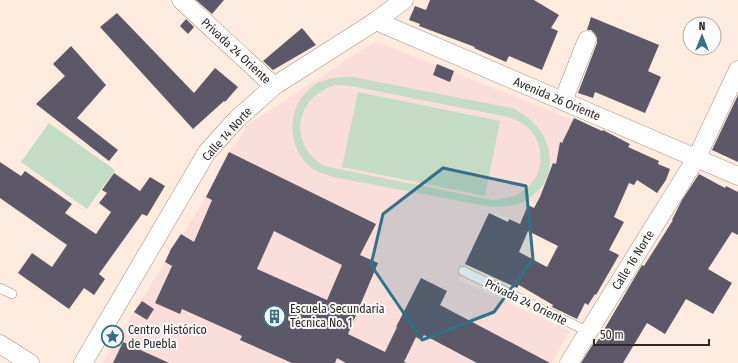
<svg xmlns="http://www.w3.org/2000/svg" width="738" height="363" viewBox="0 0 738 363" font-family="'Fira Sans Condensed',sans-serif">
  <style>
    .education { fill: #f9dedc }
    .green { fill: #c4dbc5; fill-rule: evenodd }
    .building { fill: #5d5868; fill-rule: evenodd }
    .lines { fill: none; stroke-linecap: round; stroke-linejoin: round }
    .lane-casing { stroke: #a39287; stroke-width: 10 }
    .street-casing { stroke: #a39287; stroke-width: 19 }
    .lane { stroke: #fff; stroke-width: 9 }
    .street { stroke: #fff; stroke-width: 18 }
    .marked { fill: #327186; fill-opacity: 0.2; stroke: #327186; stroke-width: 3; stroke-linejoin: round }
    .labels { text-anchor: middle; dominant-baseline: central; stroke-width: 4; stroke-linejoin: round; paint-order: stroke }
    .street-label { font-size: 12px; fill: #2e2723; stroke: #fcfcfc }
    .poi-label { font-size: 12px; fill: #2e2723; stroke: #fcfcfc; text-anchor: start }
  </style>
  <rect width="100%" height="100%" fill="#feebdf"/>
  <path class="education" d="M375,41L578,122L543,206L530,201L522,224L495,213L459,280L570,331L551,363H102L206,197L229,152L249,124Z"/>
  <g class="green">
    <path d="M342,77H353L511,108C554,125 567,180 521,203C512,207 501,207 491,207L333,177C326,174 319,173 313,169C284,148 286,100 318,83C326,79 334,78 342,77ZM336,85L351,86L509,117C514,119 520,122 525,125C546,141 546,175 524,190C515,197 503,199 492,200L324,166C287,144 295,96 336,85Z"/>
    <path d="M358,92L500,121L485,196L342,167Z"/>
    <path d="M49,123L115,170L87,209L21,162Z"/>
  </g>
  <g class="building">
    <path d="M196,0H224L212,14Z"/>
    <path d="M430,0H534L559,15L551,28L558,31L542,70L509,56L506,62L474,48L475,47L419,26L420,24L409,20L415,6L426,10Z"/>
    <path d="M117,13L194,93L215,68L238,87L225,102L224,101L193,129L100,27Z"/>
    <path d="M591,17L659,45L648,71L661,77L645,113L595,92L593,98L578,93L597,43V38L595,34L591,30H587Z"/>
    <path d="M186,19L194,27L188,34L180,26Z"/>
    <path d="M302,28L316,45L273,70L263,61Z"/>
    <path d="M71,46L106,85L77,118L118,150L109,161L36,104L65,76L53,64Z"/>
    <path d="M437,64L454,71L450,82L433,75Z"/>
    <path d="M738,95V162L712,150Z"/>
    <path d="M574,118L602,131L603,130L630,144L628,147L659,161L658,164L670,169L666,180L657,193L637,180L634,185L629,183L614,217L624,222L609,250L619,255L596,295L595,294L588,305L585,303L577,319L552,307L553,305L519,285L517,288L465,264L489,213L508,222L509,219L520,224L528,205L534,208L540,197L553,163L556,164L560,142L562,143ZM528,231L558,246L547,267L519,252Z"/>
    <path d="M229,152L376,224L360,255L378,263L348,334L385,352L397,327H396L421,278L447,291L440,305L550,363H477L424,335L421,340L416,337L404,362L407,363H346L337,358L335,363H292L240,340L242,336L182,309L180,314L155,303L172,266L165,262L171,249L181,234L194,242L212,200L206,197ZM274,231L342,265L327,300L257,269Z"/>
    <path d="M0,162L21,176L25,171L72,204L65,213L96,234L111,212L99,203L107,193L102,190L114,173L140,191L150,177L165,186L147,216L142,214L99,274L105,279L94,295L84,288L69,309L18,273L32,253L52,267L67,245L0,198Z"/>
    <path d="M699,174L725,188L726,186L738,192V235L732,232L708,269L732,283L713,314L686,299L665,334L647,323L623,363H581L593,344L595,345L642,265L644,266L673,220H672L682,200Z"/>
    <path d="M142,301L154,309L147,320L134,312Z"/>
    <path d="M123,342L169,363H113Z"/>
  </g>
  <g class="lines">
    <defs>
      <g id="lane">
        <path d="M463,271L589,332"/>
        <path d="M0,288L12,294"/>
      </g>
      <g id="street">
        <path d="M181,0L274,86"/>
        <path d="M376,21L738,176"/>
        <path d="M563,101L587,40"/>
        <path d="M0,344L30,363"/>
        <path d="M83,363L207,152L236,120L274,86L376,21L404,0"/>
        <path d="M569,363L697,157L738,70"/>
      </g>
    </defs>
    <use href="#lane" class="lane-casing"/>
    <use href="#street" class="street-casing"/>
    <use href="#lane" class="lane"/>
    <use href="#street" class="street"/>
  </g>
  <path class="marked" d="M443,168L526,186L533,259L494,312L422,340L371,265L383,214Z"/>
  <defs>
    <symbol id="building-ring" viewBox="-11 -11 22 22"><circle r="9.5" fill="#fcfcfc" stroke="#327186" stroke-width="1.5"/><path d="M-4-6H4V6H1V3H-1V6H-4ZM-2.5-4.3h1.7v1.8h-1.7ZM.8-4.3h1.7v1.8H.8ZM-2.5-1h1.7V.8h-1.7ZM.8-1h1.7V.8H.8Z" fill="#327186"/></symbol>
    <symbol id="sight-ring" viewBox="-11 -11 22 22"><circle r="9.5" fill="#fcfcfc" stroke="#327186" stroke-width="1.5"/><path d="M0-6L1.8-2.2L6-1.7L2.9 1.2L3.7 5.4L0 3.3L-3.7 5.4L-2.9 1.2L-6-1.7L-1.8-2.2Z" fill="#327186"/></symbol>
  </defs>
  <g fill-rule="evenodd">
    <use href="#building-ring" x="262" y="304" width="25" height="25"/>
    <use href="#sight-ring" x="100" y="324" width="25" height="25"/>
  </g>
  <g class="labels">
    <g class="street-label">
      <text transform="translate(236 51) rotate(43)">Privada 24 Oriente</text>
      <text transform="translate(557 99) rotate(23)">Avenida 26 Oriente</text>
      <text transform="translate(227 134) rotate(-48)">Calle 14 Norte</text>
      <text transform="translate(633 260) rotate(-58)">Calle 16 Norte</text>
      <text transform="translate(526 302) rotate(26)">Privada 24 Oriente</text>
    </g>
    <g class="poi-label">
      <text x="290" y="309">Escuela Secundaria<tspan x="290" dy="14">Técnica No. 1</tspan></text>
      <text x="128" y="330">Centro Histórico<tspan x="128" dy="14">de Puebla</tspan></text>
    </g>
  </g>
  <g transform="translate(702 36)"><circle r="19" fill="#fcfcfc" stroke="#aaa7a5"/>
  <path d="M0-3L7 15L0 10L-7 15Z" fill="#327186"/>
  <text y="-6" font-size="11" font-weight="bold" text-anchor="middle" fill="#2e2723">N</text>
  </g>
  <path d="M594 339v6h115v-6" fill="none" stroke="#2e2723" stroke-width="2"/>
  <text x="600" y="339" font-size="12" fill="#2e2723" stroke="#fcfcfc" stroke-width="3" paint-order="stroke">50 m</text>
</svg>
